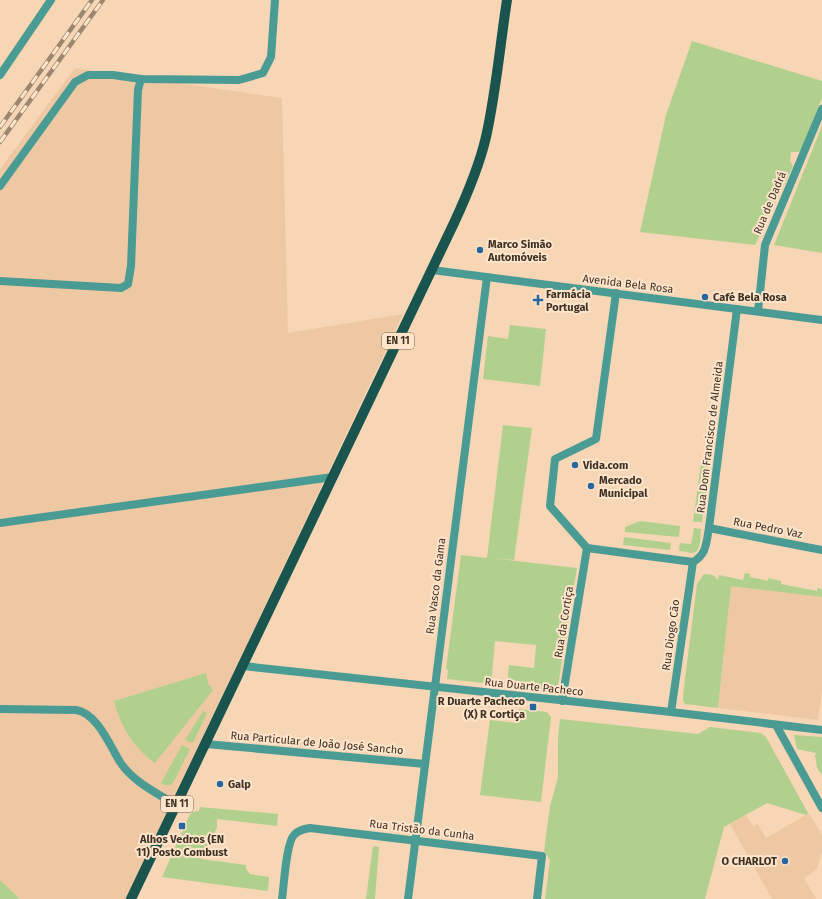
<svg xmlns="http://www.w3.org/2000/svg" width="822" height="899" viewBox="0 0 822 899" font-family="'Fira Sans',sans-serif">
  <style>
    .built { fill: #eec8a2 }
    .green { fill: #b2d08d }
    .lines { fill: none; stroke-linecap: round; stroke-linejoin: round }
    .street { stroke: #4a9b94; stroke-width: 8 }
    .primary { stroke: #19544f; stroke-width: 10 }
    .rail-casing { stroke: #9d866f; stroke-width: 4.5 }
    .rail { stroke: #fee4ca; stroke-width: 3; stroke-dasharray: 9; stroke-linecap: butt }
    .poi-dot { fill: #26669c; stroke: #fee4ca; stroke-width: 1.5 }
    .labels { text-anchor: middle; dominant-baseline: central; stroke-width: 4; stroke-linejoin: round; paint-order: stroke }
    .shield { fill: #fee4ca; stroke: #776756; stroke-width: 1 }
    .shield-label { font-size: 10px; font-weight: bold; fill: #3d3124 }
    .street-label { font-size: 11px; fill: #3d3124; stroke: #fee4ca }
    .poi-label { font-size: 11px; font-weight: bold; fill: #3d3124; stroke: #fee4ca; text-anchor: start }
  </style>
  <rect width="100%" height="100%" fill="#f6d6b5"/>
  <g class="built">
    <path d="M75,68L282,98L288,333L403,314L126,899H20L0,880V169Z"/>
    <path d="M731,585L822,597V692L818,720L718,708Z"/>
    <path d="M809,813L822,835V852L816,870L804,878L816,899H772L730,824L746,815L753,826L758,824L766,838Z"/>
  </g>
  <g class="green">
    <path d="M692,41L822,81V98L800,152H791L790,161L793,166L755,245L640,232L666,115Z"/>
    <path d="M822,126V253L774,245Z"/>
    <path d="M510,325L546,329L540,386L483,379L488,336L508,339Z"/>
    <path d="M503,425L532,428L514,560L490,558L577,568L557,692L507,686L509,665L534,668L536,645L495,641L491,684L447,679L448,670L446,669L461,555L487,558Z"/>
    <path d="M701,464L707,465L709,468L702,522H693Z"/>
    <path d="M640,521L680,526L679,537L625,532V527Z"/>
    <path d="M694,528L701,529C700,536 702,551 693,553C689,553 683,551 679,551L680,543L691,544Z"/>
    <path d="M624,537L671,543L670,550L623,545Z"/>
    <path d="M745,573L750,574V577L768,581V578L781,581V584L817,591V588L822,589V597L731,586L718,708L685,704L683,701V695L697,584L704,574L713,575L718,580L719,575L743,580Z"/>
    <path d="M206,673L208,683L213,690L155,763C133,747 121,727 114,701Z"/>
    <path d="M519,709L547,712L551,717L541,802L480,795L490,720L517,723Z"/>
    <path d="M203,711L207,713L193,743L185,740Z"/>
    <path d="M560,719L698,734L710,727L761,733L766,737L808,813L806,815L767,803L724,827L705,899H545L550,860L544,851L550,806L558,777V738Z"/>
    <path d="M794,735L822,737V775L817,768L815,755L816,753L797,749Z"/>
    <path d="M182,745L190,749L173,783C169,786 165,786 161,783Z"/>
    <path d="M200,807L278,814L277,826L217,819V828L201,859L246,865V869L250,874L269,877L268,891L162,877L190,814L192,812L199,811Z"/>
    <path d="M373,846L379,847L375,899H366Z"/>
    <path d="M0,880L20,899H0Z"/>
  </g>
  <g class="lines">
    <g class="street">
      <path d="M0,75L51,0"/>
      <path d="M0,186L75,82L88,75H113L141,79L239,80L263,73L271,57L275,0"/>
      <path d="M432,270L822,320"/>
      <path d="M0,281L121,288L128,284L131,266L138,90L141,79"/>
      <path d="M616,293L596,439L555,459L550,506L587,548L693,562"/>
      <path d="M758,311L765,245L822,109"/>
      <path d="M0,523L333,477"/>
      <path d="M709,528L822,550"/>
      <path d="M693,562C707,554 706,543 709,528L737,309"/>
      <path d="M243,666L671,712L822,730"/>
      <path d="M562,701L587,548"/>
      <path d="M0,709L76,710C97,713 110,746 120,762C133,782 157,793 176,805"/>
      <path d="M671,712L693,562"/>
      <path d="M776,725L822,808"/>
      <path d="M206,744L425,764"/>
      <path d="M282,899C284,886 286,843 294,835C298,830 304,829 310,828L542,856L537,899"/>
      <path d="M408,899L487,277"/>
    </g>
    <path class="primary" d="M131,899L454,223C467,195 479,167 486,137C496,92 500,45 507,0"/>
    <defs>
      <g id="rail">
        <path d="M0,127L92,0"/>
        <path d="M0,142L103,0"/>
      </g>
    </defs>
    <use href="#rail" class="rail-casing"/>
    <use href="#rail" class="rail"/>
  </g>
  <g class="poi-dot">
    <circle cx="480" cy="250" r="4"/>
    <circle cx="705" cy="297" r="4"/>
    <path d="M536 294h4v4h4v4h-4v4h-4v-4h-4v-4h4z"/>
    <circle cx="575" cy="465" r="4"/>
    <circle cx="591" cy="486" r="4"/>
    <rect x="529" y="703" width="8" height="8" rx="2"/>
    <circle cx="220" cy="784" r="4"/>
    <rect x="178" y="822" width="8" height="8" rx="2"/>
    <circle cx="785" cy="861" r="4"/>
  </g>
  <g class="labels">
    <g class="shield">
      <rect x="382" y="333" width="32" height="16" rx="3"/>
      <rect x="161" y="796" width="32" height="16" rx="3"/>
    </g>
    <g class="shield-label">
      <text x="398" y="341">EN 11</text>
      <text x="177" y="804">EN 11</text>
    </g>
    <g class="street-label">
      <text transform="translate(770 203) rotate(-67)">Rua de Dadrá</text>
      <text transform="translate(628 284) rotate(7)">Avenida Bela Rosa</text>
      <text transform="translate(710 437) rotate(-83)">Rua Dom Francisco de Almeida</text>
      <text transform="translate(768 528) rotate(11)">Rua Pedro Vaz</text>
      <text transform="translate(436 586) rotate(-83)">Rua Vasco da Gama</text>
      <text transform="translate(564 622) rotate(-81)">Rua da Cortiça</text>
      <text transform="translate(671 635) rotate(-82)">Rua Diogo Cão</text>
      <text transform="translate(534 687) rotate(6)">Rua Duarte Pacheco</text>
      <text transform="translate(317 743) rotate(5)">Rua Particular de João José Sancho</text>
      <text transform="translate(422 830) rotate(7)">Rua Tristão da Cunha</text>
    </g>
    <g class="poi-label">
      <text x="488" y="244">Marco Simão<tspan x="488" dy="13">Automóveis</tspan></text>
      <text x="546" y="294">Farmácia<tspan x="546" dy="13">Portugal</tspan></text>
      <text x="713" y="297">Café Bela Rosa</text>
      <text x="583" y="465">Vida.com</text>
      <text x="599" y="480">Mercado<tspan x="599" dy="13">Municipal</tspan></text>
      <text x="525" y="701" text-anchor="end">R Duarte Pacheco<tspan x="525" dy="13">(X) R Cortiça</tspan></text>
      <text x="228" y="784">Galp</text>
      <text x="182" y="839" text-anchor="middle">Alhos Vedros (EN<tspan x="182" dy="13">11) Posto Combust</tspan></text>
      <text x="777" y="861" text-anchor="end">O CHARLOT</text>
    </g>
  </g>
</svg>
